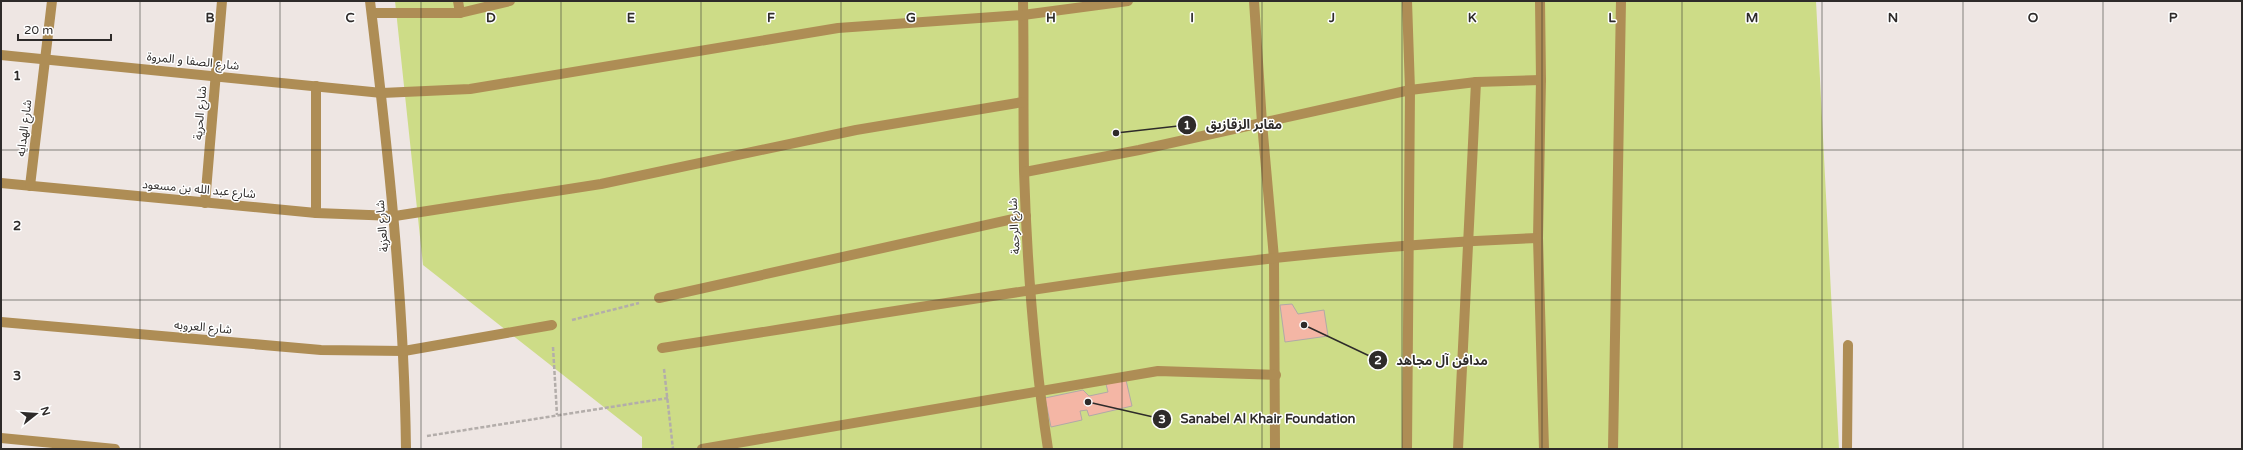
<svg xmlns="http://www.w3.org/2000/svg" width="2243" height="450" viewBox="0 0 2243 450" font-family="'Varela Round','Noto Sans Arabic',sans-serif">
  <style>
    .green { fill: #cddc87 }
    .building { fill: #f4b6a5; stroke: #b1a9a7 }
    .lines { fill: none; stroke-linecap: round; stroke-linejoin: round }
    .path { stroke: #b3adaa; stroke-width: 2.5; stroke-dasharray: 4 2; stroke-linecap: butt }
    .minor { stroke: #ae8d55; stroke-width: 10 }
    .grid { fill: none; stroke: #2e2b2a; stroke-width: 1; stroke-opacity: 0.55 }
    .labels { text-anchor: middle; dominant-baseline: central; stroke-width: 3; stroke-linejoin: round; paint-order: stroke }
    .street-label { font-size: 12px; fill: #2e2b2a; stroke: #fff }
    .grid-label { font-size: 13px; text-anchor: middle; font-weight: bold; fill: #2e2b2a; stroke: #fff; stroke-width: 3; stroke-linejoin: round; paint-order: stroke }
    .leader { fill: none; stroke: #2e2b2a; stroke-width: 1.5 }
    .callout-dot { fill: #2e2b2a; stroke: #fff; stroke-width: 1.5 }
    .mark-label { font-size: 12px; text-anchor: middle; font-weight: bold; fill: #fff }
    .callout-label { font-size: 13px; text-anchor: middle; font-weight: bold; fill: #2e2b2a; stroke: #fff; stroke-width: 3; stroke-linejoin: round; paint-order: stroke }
  </style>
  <rect width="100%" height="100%" fill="#eee6e3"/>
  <path class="green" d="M395,1H1816L1839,449H642V437L423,265Z"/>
  <g class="building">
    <path d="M1292,304L1298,314L1324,310L1328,336L1285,342L1280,305Z"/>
    <path d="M1126,380L1132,406L1089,416L1087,410L1080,411L1082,420L1051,427L1045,398L1083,390L1089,396L1108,392L1106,384Z"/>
  </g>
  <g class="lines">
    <g class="path">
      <path d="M572,320L639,303"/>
      <path d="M553,347L557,415"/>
      <path d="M664,369L673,449"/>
      <path d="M427,436L668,398"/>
    </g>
    <g class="minor">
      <path d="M370,1C388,150 404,299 406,449"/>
      <path d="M458,1L460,13"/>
      <path d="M1023,1C1024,58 1023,114 1024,171C1027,264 1034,357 1048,449"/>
      <path d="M1254,1L1262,123L1274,258L1275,449"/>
      <path d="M1407,1L1410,90L1407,449"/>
      <path d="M1540,1L1541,80L1538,238L1544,449"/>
      <path d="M372,13H460L510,1"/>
      <path d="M1,55L382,93L470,89L838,28L1023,15L1128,1"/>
      <path d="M316,86V213"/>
      <path d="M1025,172L1139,150L1410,90L1476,82L1541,80"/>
      <path d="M1,183L316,213L395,216L601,184L856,130L1023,102"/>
      <path d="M30,186L52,1"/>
      <path d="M205,203L222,1"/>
      <path d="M659,298L1026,216"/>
      <path d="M1,322L321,350L404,351L552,325"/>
      <path d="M662,348C952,303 1244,249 1538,238"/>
      <path d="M1,438L115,449"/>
      <path d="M702,449L1158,371L1276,375"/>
      <path d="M1458,449L1476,82"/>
      <path d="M1613,449L1621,1"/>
      <path d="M1847,449L1848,345"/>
    </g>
  </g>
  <path class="grid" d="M140,1V449M280,1V449M421,1V449M561,1V449M701,1V449M841,1V449M981,1V449M1122,1V449M1262,1V449M1402,1V449M1542,1V449M1682,1V449M1822,1V449M1963,1V449M2103,1V449M1,150H2242M1,300H2242"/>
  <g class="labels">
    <g class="street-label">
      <text transform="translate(193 61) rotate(6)">شارع الصفا و المروة</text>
      <text transform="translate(200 113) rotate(-85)">شارع الحرية</text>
      <text transform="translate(24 128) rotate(-83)">شارع الهدايه</text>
      <text transform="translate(199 189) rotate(5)">شارع عبد الله بن مسعود</text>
      <text transform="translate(382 226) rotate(-95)">شارع العزبة</text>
      <text transform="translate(1014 226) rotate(-93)">شارع الرحمة</text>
      <text transform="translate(203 327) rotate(5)">شارع العروبه</text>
    </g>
  </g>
  <g class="grid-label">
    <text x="210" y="22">B</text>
    <text x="350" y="22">C</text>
    <text x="491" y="22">D</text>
    <text x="631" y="22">E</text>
    <text x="771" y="22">F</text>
    <text x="911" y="22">G</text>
    <text x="1051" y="22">H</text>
    <text x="1192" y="22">I</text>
    <text x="1332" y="22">J</text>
    <text x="1472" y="22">K</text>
    <text x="1612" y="22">L</text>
    <text x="1752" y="22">M</text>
    <text x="1893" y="22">N</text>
    <text x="2033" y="22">O</text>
    <text x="2173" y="22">P</text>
    <text x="17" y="80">1</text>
    <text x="17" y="230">2</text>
    <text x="17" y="380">3</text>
  </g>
  <path class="leader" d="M1116 133L1187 125M1304 325L1378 360M1088 402L1162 419"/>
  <g class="callout-dot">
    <circle cx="1116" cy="133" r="4"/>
    <circle cx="1304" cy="325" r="4"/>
    <circle cx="1088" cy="402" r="4"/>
    <circle cx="1187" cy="125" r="10"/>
    <circle cx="1378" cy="360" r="10"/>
    <circle cx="1162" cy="419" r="10"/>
  </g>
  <g class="mark-label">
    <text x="1187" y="129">1</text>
    <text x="1378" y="364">2</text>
    <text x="1162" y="423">3</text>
  </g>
  <g class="callout-label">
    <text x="1244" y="129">مقابر الزقازيق</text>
    <text x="1442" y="365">مدافن آل مجاهد</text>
    <text x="1268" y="423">Sanabel Al Khair Foundation</text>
  </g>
  <rect width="2243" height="450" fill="none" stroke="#2e2b2a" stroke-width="4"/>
  <g transform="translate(36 414) rotate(73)" stroke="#ffffff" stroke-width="3" paint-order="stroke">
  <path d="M0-3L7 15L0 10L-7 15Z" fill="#2e2b2a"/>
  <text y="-6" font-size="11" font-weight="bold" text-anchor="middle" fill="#2e2b2a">N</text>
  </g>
  <path d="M18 34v6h93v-6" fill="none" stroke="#2e2b2a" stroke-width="2"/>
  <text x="24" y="34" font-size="12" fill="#2e2b2a" stroke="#ffffff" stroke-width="3" paint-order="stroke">20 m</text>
</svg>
